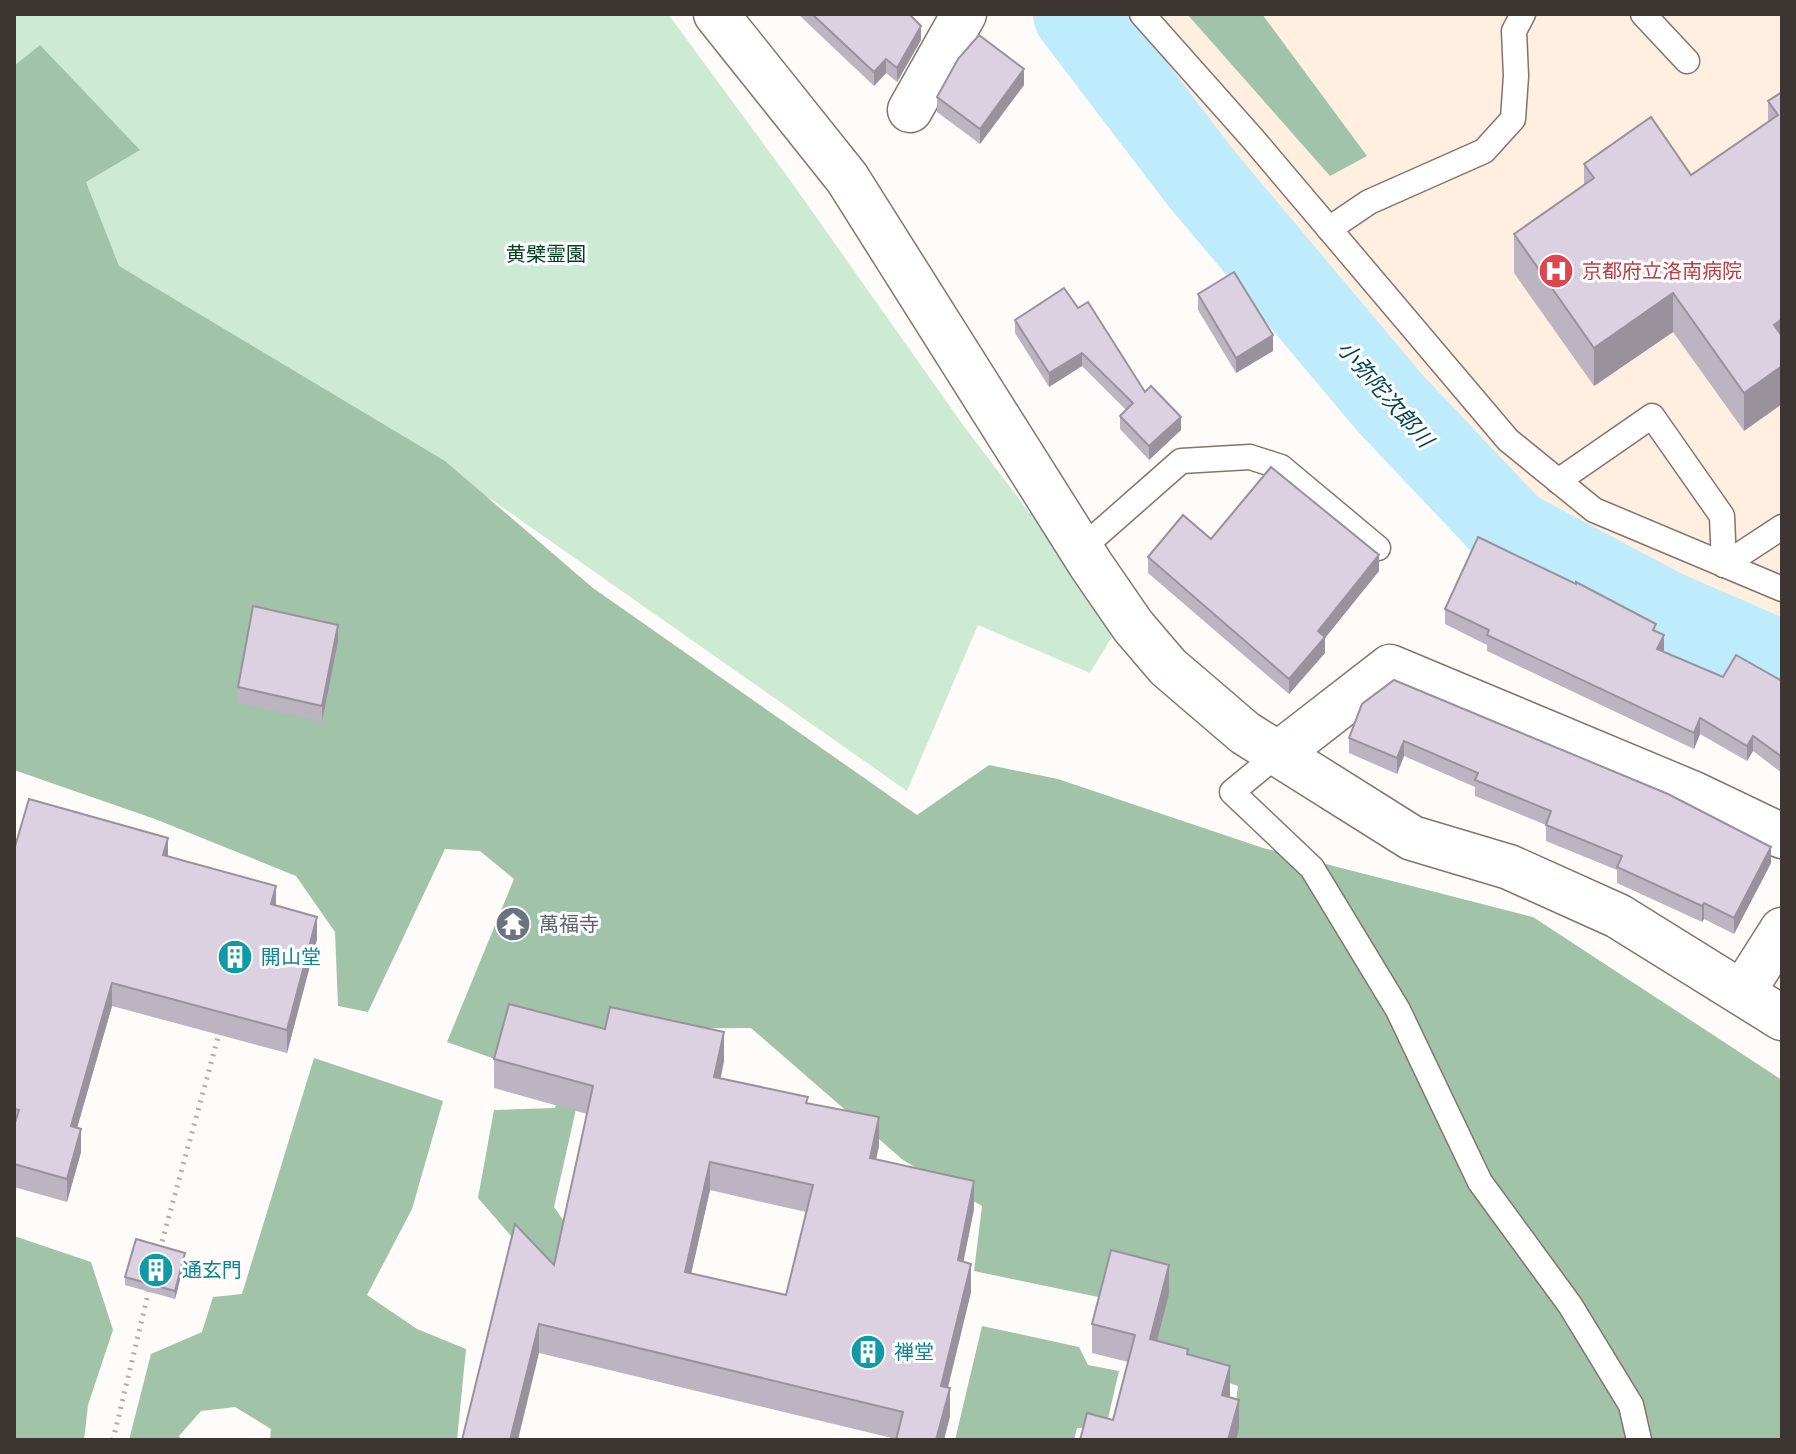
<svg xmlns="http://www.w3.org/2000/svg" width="1796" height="1454" viewBox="0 0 1796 1454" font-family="'Work Sans','Noto Sans JP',sans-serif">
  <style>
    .medical { fill: #feefe1 }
    .green { fill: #cdead5 }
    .forest { fill: #a0c3aa }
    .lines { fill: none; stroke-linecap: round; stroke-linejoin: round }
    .river { stroke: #bfecfd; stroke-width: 86 }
    .service-casing { stroke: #84746c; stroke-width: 27 }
    .minor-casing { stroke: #84746c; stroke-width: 47 }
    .tertiary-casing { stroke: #84746c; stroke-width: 47 }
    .path { stroke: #b2adaa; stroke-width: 5; stroke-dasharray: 2 6; stroke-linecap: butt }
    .service { stroke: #fff; stroke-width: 24 }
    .minor { stroke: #fff; stroke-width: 44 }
    .tertiary { stroke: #fff; stroke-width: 44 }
    .wall { fill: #bcb4c1; fill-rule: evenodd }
    .shaded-wall { fill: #99929d }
    .building { fill: #dbd1e0; stroke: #99929d; stroke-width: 2; fill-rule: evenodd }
    .labels { text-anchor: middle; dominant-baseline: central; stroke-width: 6; stroke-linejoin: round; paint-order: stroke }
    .park-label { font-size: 20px; fill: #003e1e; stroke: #fff }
    .health-label { font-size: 20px; fill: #be3a42; stroke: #fff; text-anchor: start }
    .worship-label { font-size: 20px; fill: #5b616d; stroke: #fff; text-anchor: start }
    .culture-label { font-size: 20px; fill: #0d838f; stroke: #fff; text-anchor: start }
    .water-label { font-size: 22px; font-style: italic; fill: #045; stroke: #fff }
  </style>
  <rect width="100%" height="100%" fill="#fffbf9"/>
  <path class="medical" d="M1110,14H1782V617L1692,584L1528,496L1134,46Z"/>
  <path class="green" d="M14,14H668L790,180L963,425L1117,628L1090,673L978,625L907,791L492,500L116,288L14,191Z"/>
  <g class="forest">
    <path d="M1187,14H1262L1367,156L1330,176Z"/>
    <path d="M40,45L140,150L86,182L119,266L445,461L593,588L917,815L989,765L1058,779L1263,848L1533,917L1782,1080V1440H1231L1238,1386L1155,1358L1160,1310L974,1271L982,1206L903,1160L751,1028L594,1029L554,1207L595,1266L538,1267L478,1198L494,1110L555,1108L574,1041L495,1059L447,1042L514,879L480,851L445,849L368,1012L338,1006L335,932L296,876L155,819L14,770V66Z"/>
    <path d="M314,1058L443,1101L412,1209L367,1295L417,1329L466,1349L457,1440H270L271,1429L235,1407L201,1411L179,1436L181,1440H129L151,1354L202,1332L213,1297L242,1294Z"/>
    <path d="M14,1236L91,1262L113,1330L88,1405L84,1440H14Z"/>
    <path d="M982,1326L1079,1347L1088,1365L1119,1371L1106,1427L1077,1428L1074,1440H955Z"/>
  </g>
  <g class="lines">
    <path class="river" d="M1076,14L1201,178L1390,403L1512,532L1664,613L1782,664"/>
    <defs>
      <g id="service">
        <path d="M1142,14L1253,139L1508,440L1594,510L1782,589"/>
        <path d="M1643,14L1687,61"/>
        <path d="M1329,229L1369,202L1484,151L1513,119L1516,76L1514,31L1523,14"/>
        <path d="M1558,481L1652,416L1722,516L1724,565"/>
        <path d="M1081,549L1181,461L1250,457L1281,467L1378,548"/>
        <path d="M1724,565L1782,527"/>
        <path d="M1278,754L1232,792L1312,868L1398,1010L1480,1182L1570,1305L1631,1405L1639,1440"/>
      </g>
      <g id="minor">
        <path d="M910,110L964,14"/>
        <path d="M1278,754L1390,667L1694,794L1782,836"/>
        <path d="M1742,993L1782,930"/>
      </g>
      <path id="tertiary" d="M716,14L847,178L1091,565L1133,626L1168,667L1245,733L1412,838L1509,867L1618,916L1782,1018"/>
    </defs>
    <use href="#service" class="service-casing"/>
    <use href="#minor" class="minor-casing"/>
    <use href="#tertiary" class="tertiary-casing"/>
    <g class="path">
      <path d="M160,1249L219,1034"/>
      <path d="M113,1440L150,1286"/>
    </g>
    <use href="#service" class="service"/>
    <use href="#minor" class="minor"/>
    <use href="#tertiary" class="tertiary"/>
  </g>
  <g class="wall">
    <path d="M798,14H909L921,40L897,82L886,73L874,86Z"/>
    <path d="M1024,85L980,144L937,112V97Z"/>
    <path d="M1782,92L1744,431L1673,332L1594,386L1514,273V234L1584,185V164L1691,175L1768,122V101Z"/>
    <path d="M1198,294L1273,351L1236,373L1198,310Z"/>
    <path d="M1078,308L1145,392L1181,430L1149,460L1120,429V416L1126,410L1082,366L1049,387L1015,333V320Z"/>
    <path d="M1211,539L1379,571L1325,638V653L1289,694L1148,573V557Z"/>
    <path d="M1445,609L1656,631L1664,652L1723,677L1782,681V773L1753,751L1747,761L1700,734L1694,749L1487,651V645L1445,624Z"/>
    <path d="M338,641L322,722L238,703V687Z"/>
    <path d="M1362,704L1771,863L1734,934L1704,919L1702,922L1617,883V870L1546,841V825L1475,796V787L1404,756L1397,774L1349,753V738Z"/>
    <path d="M14,850L168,857L276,906L317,939L287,1053L112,1006L77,1128L81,1152L67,1202L14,1187Z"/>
    <path d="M494,1059L724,1061L721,1078L808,1103L879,1146L876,1159L974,1209L963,1262L971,1292L948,1388L950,1417L896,1439L539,1353L462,1440L554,1265L587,1114L494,1088ZM710,1190L806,1212L786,1295L691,1274Z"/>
    <path d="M185,1261L175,1299L125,1285V1277Z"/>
    <path d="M1169,1294L1157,1341L1188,1355L1230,1395L1229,1397L1239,1429L1113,1420L1128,1362L1092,1353V1324Z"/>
  </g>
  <g class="shaded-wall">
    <path d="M921,26V40L897,82V68Z"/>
    <path d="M886,59V73L874,86V72Z"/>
    <path d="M1024,69V85L980,144V129Z"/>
    <path d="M1673,293V332L1594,386V348Z"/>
    <path d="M1782,319V357L1774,325Z"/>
    <path d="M1273,335V351L1236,373V358Z"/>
    <path d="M1082,353V366L1049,387V373Z"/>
    <path d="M1782,366V404L1744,431V393Z"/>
    <path d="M1181,417V430L1149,460V446Z"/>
    <path d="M1379,555V571L1325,638V653L1289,694V679L1318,631Z"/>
    <path d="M338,625V641L322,722V706Z"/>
    <path d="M1664,635V651L1657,649Z"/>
    <path d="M1700,718V734L1694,749V733Z"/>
    <path d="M1753,736V751L1747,761V746Z"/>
    <path d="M1404,741V756L1397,774V758Z"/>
    <path d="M168,838V860L163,855Z"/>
    <path d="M1771,847V863L1734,934V918Z"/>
    <path d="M276,886V909L271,904Z"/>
    <path d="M1704,903V919L1702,922V906Z"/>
    <path d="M317,917V939L287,1053V1030Z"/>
    <path d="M112,983V1006L71,1149V1126Z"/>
    <path d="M724,1032V1061L714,1105V1077Z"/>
    <path d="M879,1117V1146L870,1187V1158Z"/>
    <path d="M81,1129V1152L67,1202V1179Z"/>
    <path d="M710,1162V1190L685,1301V1272Z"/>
    <path d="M974,1181V1209L958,1289V1260Z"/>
    <path d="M185,1253V1261L175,1299V1291Z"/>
    <path d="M971,1264V1292L941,1415V1386Z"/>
    <path d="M1169,1265V1294L1150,1368V1339Z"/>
    <path d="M539,1324V1353L518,1440H510Z"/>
    <path d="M1230,1366V1395L1222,1424V1395Z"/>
    <path d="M950,1388V1417L944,1440H936Z"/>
    <path d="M1239,1400V1429L1236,1440H1228Z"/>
  </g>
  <g class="building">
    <path d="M812,14H909L921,26L897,68L886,59L874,72Z"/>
    <path d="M979,35L1024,69L980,129L937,97L958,59Z"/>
    <path d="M1782,92V319L1774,325L1782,336V366L1744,393L1673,293L1594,348L1514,234L1594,178L1584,164L1651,117L1691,175L1778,115L1768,101Z"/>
    <path d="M1234,272L1273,335L1236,358L1198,294Z"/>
    <path d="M1064,288L1078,308L1088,302L1145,392L1151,386L1181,417L1149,446L1120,416L1133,403L1082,353L1049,373L1015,320Z"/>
    <path d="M1271,467L1379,555L1318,631L1325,637L1289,679L1148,557L1183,515L1211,539Z"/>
    <path d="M1478,537L1576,584V582L1656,624L1653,630L1664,635L1657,649L1723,677L1736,655L1782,681V757L1753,736L1747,746L1700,718L1694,733L1487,635L1489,630L1445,609Z"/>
    <path d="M253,606L338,625L322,706L238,687Z"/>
    <path d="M1394,680L1668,794L1771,847L1734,918L1704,903L1702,906L1617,867L1622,856L1546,825L1551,811L1475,780L1478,773L1404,741L1397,758L1349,738L1362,704Z"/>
    <path d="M29,799L168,838L163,855L276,886L271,904L317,917L287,1030L112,983L71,1126L81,1129L67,1179L14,1164V1126L19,1110L14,1109V850Z"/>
    <path d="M509,1004L605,1029L610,1007L724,1032L714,1077L808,1097L806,1103L879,1117L870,1158L974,1181L958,1260L971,1264L941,1386L950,1388L936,1440H896L903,1412L539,1324L510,1440H462L515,1224L554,1265L593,1086L494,1059ZM710,1162L813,1185L786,1295L685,1272Z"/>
    <path d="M136,1239L185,1253L175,1291L125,1277Z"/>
    <path d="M1111,1250L1169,1265L1150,1339L1188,1349L1187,1354L1230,1366L1222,1395L1239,1400L1228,1440H1080L1087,1413L1113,1420L1135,1335L1092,1324Z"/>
  </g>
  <defs>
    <symbol id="hospital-disc" viewBox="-11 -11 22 22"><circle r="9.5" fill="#e0444e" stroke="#fff"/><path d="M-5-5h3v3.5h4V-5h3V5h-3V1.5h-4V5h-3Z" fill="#fff"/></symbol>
    <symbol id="temple-disc" viewBox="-11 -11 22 22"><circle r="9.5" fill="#6b7280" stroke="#fff"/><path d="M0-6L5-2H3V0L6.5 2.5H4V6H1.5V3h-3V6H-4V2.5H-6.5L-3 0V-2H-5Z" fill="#fff"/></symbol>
    <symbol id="building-disc" viewBox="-11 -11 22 22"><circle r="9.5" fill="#0f9aa8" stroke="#fff"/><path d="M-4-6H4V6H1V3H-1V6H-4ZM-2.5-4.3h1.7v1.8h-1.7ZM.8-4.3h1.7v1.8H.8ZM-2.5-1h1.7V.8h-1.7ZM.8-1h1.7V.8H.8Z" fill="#fff"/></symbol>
  </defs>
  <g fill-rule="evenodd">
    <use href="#hospital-disc" x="1536" y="251" width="40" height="40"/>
    <use href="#temple-disc" x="493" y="904" width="40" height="40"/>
    <use href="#building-disc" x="215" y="937" width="40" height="40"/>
    <use href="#building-disc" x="136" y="1250" width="40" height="40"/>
    <use href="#building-disc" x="848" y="1332" width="40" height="40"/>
  </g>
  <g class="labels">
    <g class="park-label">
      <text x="546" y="254">黄檗霊園</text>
    </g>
    <g class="health-label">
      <text x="1582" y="271">京都府立洛南病院</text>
    </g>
    <g class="worship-label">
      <text x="539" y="924">萬福寺</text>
    </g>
    <g class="culture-label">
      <text x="261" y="957">開山堂</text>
      <text x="182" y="1270">通玄門</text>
      <text x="894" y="1352">禅堂</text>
    </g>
    <g class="water-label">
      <text transform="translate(1385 394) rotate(49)">小弥陀次郎川</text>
    </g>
  </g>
  <rect width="1796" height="1454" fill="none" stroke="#3c3532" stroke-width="32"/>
</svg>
